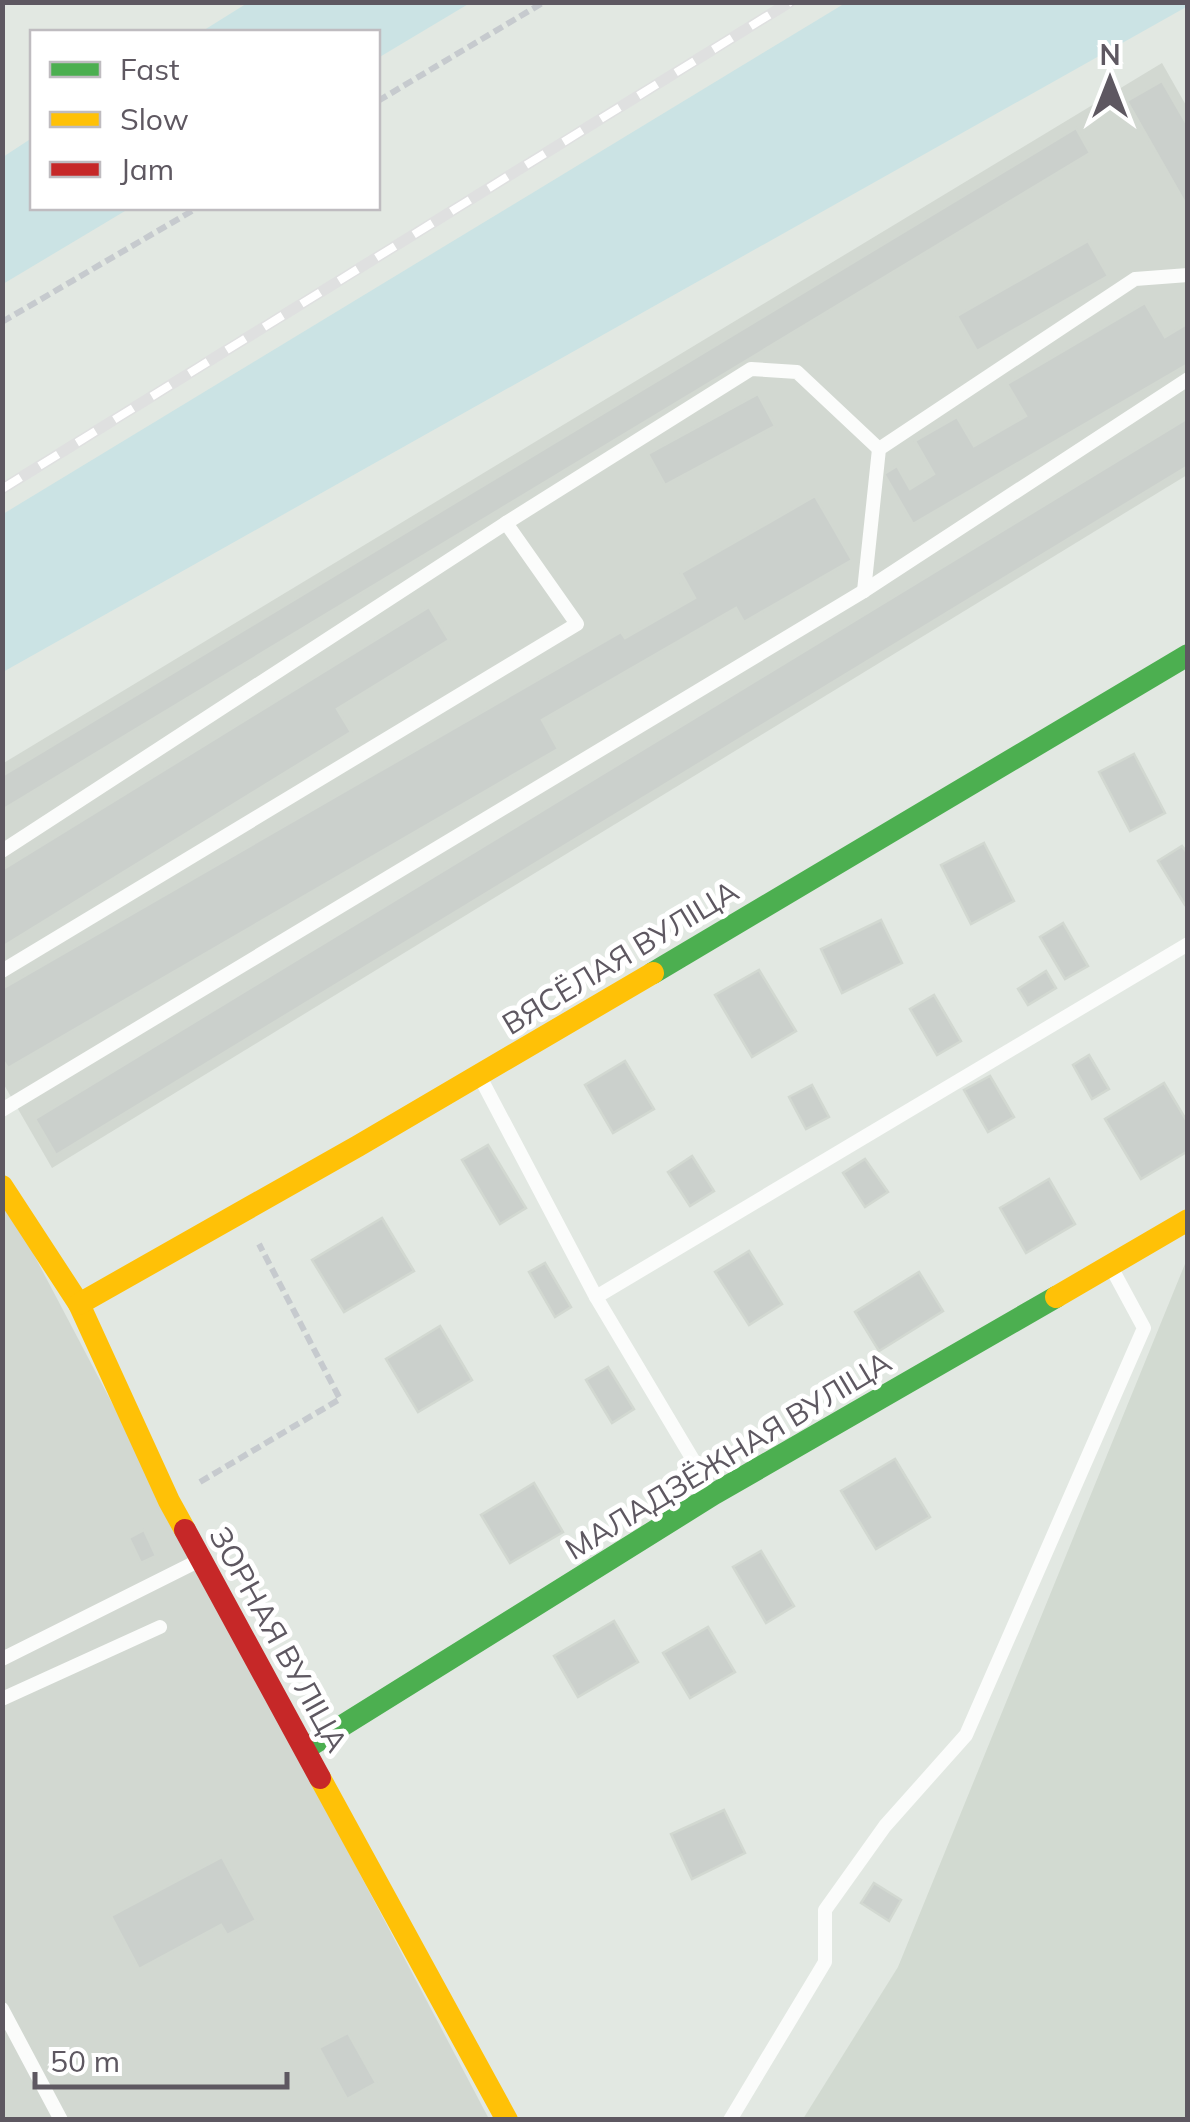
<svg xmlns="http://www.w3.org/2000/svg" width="1190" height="2122" viewBox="0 0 1190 2122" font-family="Mulish,sans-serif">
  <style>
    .industrial { fill: #d2d8d1 }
    .education { fill: #d2dad1 }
    .green { fill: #cbe3e4 }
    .building { fill: #cbd0cc; stroke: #d2d8d1; stroke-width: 2.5 }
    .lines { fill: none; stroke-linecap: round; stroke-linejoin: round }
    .path { stroke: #c6cace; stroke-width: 6; stroke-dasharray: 10 5; stroke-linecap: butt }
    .lane { stroke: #fbfcfb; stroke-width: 14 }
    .fast { stroke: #4caf50; stroke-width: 22 }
    .slow { stroke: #ffc107; stroke-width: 22 }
    .jam { stroke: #c62828; stroke-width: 22 }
    .rail-casing { stroke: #dfe0e0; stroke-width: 11 }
    .rail { stroke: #fff; stroke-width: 8; stroke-dasharray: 22; stroke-linecap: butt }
    .labels { text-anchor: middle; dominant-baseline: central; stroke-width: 10; stroke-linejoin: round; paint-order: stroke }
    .street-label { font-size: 30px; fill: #5e5861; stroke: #fff }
  </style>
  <rect width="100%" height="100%" fill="#e2e8e2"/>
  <g class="industrial">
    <path d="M1162,63L1187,107V475L52,1168L3,1083L2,764Z"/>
    <path d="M3,1196L489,2119H3Z"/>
  </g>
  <path class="education" d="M1187,1259V2119H803L898,1967Z"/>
  <g class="green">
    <path d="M249,2H470V3L378,58V32H201Z"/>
    <path d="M847,2H1187L1188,6L3,672V514Z"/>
    <path d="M32,138V208H130L3,284V157Z"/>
  </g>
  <g class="building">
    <path d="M1162,81L1188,126V208L1127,101Z"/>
    <path d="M1076,128L1090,153L2,810V776Z"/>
    <path d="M1088,241L1108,276L977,351L957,316Z"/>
    <path d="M1145,303L1165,337L1185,325L1188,329V364L913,524L884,474L897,466L910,489L934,474L915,441L957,417L974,446L1026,416L1007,384Z"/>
    <path d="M758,394L775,426L665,485L648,454Z"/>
    <path d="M1188,418V466L56,1155L35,1119Z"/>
    <path d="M815,496L852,560L744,622L736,608L542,720L558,749L8,1068L2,1059V989L621,632L625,638L695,598L681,573Z"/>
    <path d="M429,607L449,640L337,709L351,732L2,947V870Z"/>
    <path d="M1134,754L1165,813L1130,831L1099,772Z"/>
    <path d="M984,843L1014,901L971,924L941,865Z"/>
    <path d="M1182,846L1188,854V904L1185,905L1158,861Z"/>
    <path d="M881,920L902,963L842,993L821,949Z"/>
    <path d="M1063,923L1088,966L1065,979L1040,937Z"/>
    <path d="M759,970L796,1031L752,1057L715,995Z"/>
    <path d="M1046,971L1056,988L1028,1005L1018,989Z"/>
    <path d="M934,995L961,1041L937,1055L910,1009Z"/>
    <path d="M1089,1055L1109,1089L1092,1099L1073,1065Z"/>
    <path d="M625,1061L654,1109L613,1133L585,1085Z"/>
    <path d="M990,1076L1014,1117L988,1132L964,1090Z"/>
    <path d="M1164,1083L1188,1123V1151L1141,1179L1105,1119Z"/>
    <path d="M812,1085L829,1117L806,1129L789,1097Z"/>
    <path d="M488,1145L526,1208L500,1224L462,1160Z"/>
    <path d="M692,1156L714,1191L690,1206L668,1172Z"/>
    <path d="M865,1159L888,1192L865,1207L843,1173Z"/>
    <path d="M1049,1179L1075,1224L1026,1253L1000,1208Z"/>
    <path d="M382,1218L414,1271L344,1312L312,1260Z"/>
    <path d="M749,1251L782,1304L749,1325L715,1272Z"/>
    <path d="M545,1263L571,1307L555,1317L529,1272Z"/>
    <path d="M919,1272L943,1311L879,1351L855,1312Z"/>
    <path d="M440,1326L472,1380L418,1412L386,1359Z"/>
    <path d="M608,1367L634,1409L612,1423L586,1380Z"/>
    <path d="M895,1459L930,1517L876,1549L841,1491Z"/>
    <path d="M534,1483L563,1532L510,1563L481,1515Z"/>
    <path d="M144,1530L156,1556L141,1563L129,1538Z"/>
    <path d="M761,1551L794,1606L766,1623L733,1567Z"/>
    <path d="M614,1621L638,1662L578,1697L554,1656Z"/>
    <path d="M708,1627L735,1672L690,1698L663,1653Z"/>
    <path d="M724,1810L745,1853L692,1879L671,1834Z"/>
    <path d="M222,1857L256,1920L227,1935L221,1925L139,1969L111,1916Z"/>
    <path d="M874,1883L901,1900L889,1921L861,1903Z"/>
    <path d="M348,2033L376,2083L347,2099L319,2048Z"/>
  </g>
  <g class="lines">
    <g class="path">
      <path d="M378,101L544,2"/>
      <path d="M2,322L197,208"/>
      <path d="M200,1482L340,1399L259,1244"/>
    </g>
    <g class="lane">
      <path d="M506,523L751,369L797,372L879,449"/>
      <path d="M864,591L879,449L1135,279L1188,275"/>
      <path d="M2,851L506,523L577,624L2,971"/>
      <path d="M480,1077L596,1297L711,1490"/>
      <path d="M2,1110L864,591L1188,379"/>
      <path d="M596,1297L1188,944"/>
      <path d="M2,1659L196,1562"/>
      <path d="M2,1699L160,1627"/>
      <path d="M2,2009L61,2120"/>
      <path d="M730,2120L825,1962V1910L885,1826L966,1735L1144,1328L1111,1267"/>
    </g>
    <g class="fast">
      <path d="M653,973L1188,655"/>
      <path d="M305,1749L714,1494L1056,1297"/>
    </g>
    <g class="slow">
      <path d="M2,1186L79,1304L169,1501L185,1530"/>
      <path d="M1056,1297L1188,1220"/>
      <path d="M79,1304L358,1146L653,973"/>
      <path d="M320,1778L507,2120"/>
    </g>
    <path class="jam" d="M185,1530L320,1778"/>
    <defs>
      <path id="rail" d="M2,489L790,2"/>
    </defs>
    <use href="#rail" class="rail-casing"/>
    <use href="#rail" class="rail"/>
  </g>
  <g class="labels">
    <g class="street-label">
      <text transform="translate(620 957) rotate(-31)">ВЯСЁЛАЯ ВУЛІЦА</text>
      <text transform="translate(728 1455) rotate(-31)">МАЛАДЗЁЖНАЯ ВУЛІЦА</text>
      <text transform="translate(279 1639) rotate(61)">ЗОРНАЯ ВУЛІЦА</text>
    </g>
  </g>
  <rect width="1190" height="2122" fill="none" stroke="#5e5861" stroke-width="10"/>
  <rect x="30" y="30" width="350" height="180" fill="#ffffff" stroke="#bfbcc0" stroke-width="2.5"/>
  <rect x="50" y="62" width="50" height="15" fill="#4caf50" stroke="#bfbcc0" stroke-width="2.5"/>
  <text x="120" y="80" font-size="30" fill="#5e5861">Fast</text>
  <rect x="50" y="112" width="50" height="15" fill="#ffc107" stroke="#bfbcc0" stroke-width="2.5"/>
  <text x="120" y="130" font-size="30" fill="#5e5861">Slow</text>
  <rect x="50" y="162" width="50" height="15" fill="#c62828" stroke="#bfbcc0" stroke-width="2.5"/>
  <text x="120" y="180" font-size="30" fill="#5e5861">Jam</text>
  <g transform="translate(1110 80)" stroke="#ffffff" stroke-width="8" paint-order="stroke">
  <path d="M0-8L18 38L0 25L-18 38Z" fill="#5e5861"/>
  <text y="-15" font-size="28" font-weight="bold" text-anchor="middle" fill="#5e5861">N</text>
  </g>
  <path d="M35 2072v15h252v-15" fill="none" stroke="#5e5861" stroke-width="5"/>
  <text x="50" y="2072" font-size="30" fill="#5e5861" stroke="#ffffff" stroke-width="8" paint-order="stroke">50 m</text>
</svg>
